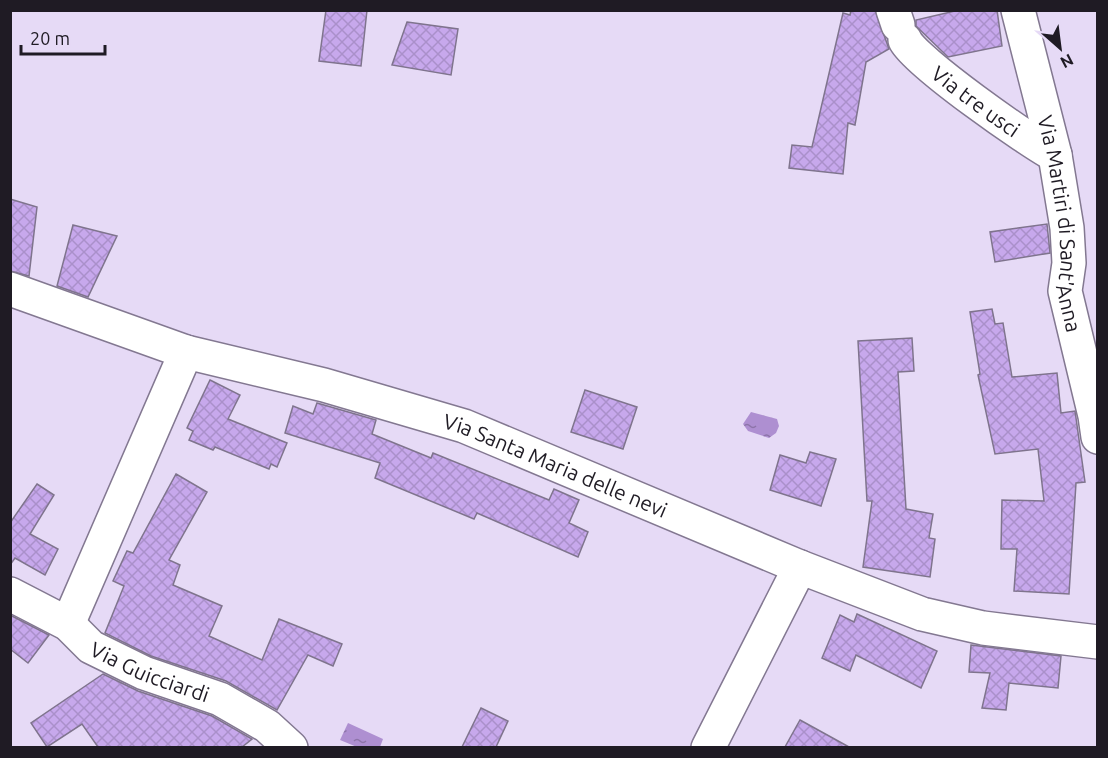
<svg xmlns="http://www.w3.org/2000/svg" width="1108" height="758" viewBox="0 0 1108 758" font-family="Ubuntu,sans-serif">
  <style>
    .water { fill: url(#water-ripples) }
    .building { fill: url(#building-cross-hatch); stroke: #7f748d; stroke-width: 1.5 }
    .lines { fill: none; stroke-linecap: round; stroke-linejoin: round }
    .minor-casing { stroke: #837891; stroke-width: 36 }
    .minor { stroke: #fff; stroke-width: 33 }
    .labels { text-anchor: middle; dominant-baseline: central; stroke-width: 4.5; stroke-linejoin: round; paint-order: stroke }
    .street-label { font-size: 21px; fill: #1f1b24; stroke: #e6daf6 }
  </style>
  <defs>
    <pattern id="water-ripples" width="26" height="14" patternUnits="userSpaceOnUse" patternTransform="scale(1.5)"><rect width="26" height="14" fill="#ae8fd1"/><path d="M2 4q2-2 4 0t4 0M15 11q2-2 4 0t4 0" fill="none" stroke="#8d74a9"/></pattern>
    <pattern id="building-cross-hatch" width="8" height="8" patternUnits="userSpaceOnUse" patternTransform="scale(1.5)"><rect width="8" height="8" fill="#c7a8ec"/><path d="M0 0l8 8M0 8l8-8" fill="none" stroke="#aa90ca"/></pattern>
  </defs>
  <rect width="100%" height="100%" fill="#e6daf6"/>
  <g class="water">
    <path d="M751,412L777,419L779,426L776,433L769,438L748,431L743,424Z"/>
    <path d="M348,723L383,739L380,747H357L340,740Z"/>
  </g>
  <g class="building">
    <path d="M326,10H367L361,66L319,61Z"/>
    <path d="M851,10H875L889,49L866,62L855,125L848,123L843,174L789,168L792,145L812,147L843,13L850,15Z"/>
    <path d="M959,10H997L1002,46L948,57L916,26V20Z"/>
    <path d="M407,22L458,29L451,75L392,65Z"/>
    <path d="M10,199L37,207L29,276L10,271Z"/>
    <path d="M1047,224L1050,253L995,262L990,232Z"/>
    <path d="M73,225L117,236L88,297L57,286Z"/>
    <path d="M992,309L995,324L1003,323L1012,377L1057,373L1061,413L1075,411L1085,482L1076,483L1069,594L1014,591L1017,549H1001L1002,500L1044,501L1038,449L995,454L978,375L980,374L970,312Z"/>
    <path d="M912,338L914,371L898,372L906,509L933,514L929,538L935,539L930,577L863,567L872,501H867L858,341Z"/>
    <path d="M210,380L240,395L228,419L287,443L277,467L271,464L269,469L215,447L213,450L189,440L193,431L187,428Z"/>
    <path d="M585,390L637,407L623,449L571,432Z"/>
    <path d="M317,403L376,420L372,434L431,458L433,453L549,500L554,489L579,500L569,523L588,532L578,557L477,513L474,519L375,478L380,463L285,433L293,406L313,414Z"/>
    <path d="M810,452L836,459L821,506L770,490L780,455L806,463Z"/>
    <path d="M176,474L207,492L169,560L180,565L173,585L222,606L209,636L262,660L279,619L342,644L333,666L308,655L277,710L226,681L151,656L105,633L124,586L113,581L127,551L133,553Z"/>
    <path d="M37,484L54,495L30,534L58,549L45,575L15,558L10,565V523Z"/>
    <path d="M857,614L937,651L921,688L856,655L850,671L822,658L840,615L854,622Z"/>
    <path d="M10,615L49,635L28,663L10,649Z"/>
    <path d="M971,645L1061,656L1058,688L1009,683L1006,710L982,708L990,673L969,672Z"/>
    <path d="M103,674L138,691L212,716L252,739L242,747H98L82,724L47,747L31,723Z"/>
    <path d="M481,708L508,721L496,747H462Z"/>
    <path d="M800,720L849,747H785Z"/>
  </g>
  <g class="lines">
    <defs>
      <g id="minor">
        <path d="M893,10L898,25"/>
        <path id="s1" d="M1018,10L1055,155L1067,228L1069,263L1065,291L1095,416L1098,437"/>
        <path id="s2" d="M905,40C913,60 1031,143 1055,155"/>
        <path id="s3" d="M10,289L186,352L324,385L464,426L800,567L922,614L983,628L1098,642"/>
        <path id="s4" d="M10,594L68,624L91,647L144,673L220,699L267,726L291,748"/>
        <path d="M68,624L186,352"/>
        <path d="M708,748L800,567"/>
      </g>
    </defs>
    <use href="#minor" class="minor-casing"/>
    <use href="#minor" class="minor"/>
  </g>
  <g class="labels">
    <g class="street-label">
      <text stroke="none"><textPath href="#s2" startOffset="94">Via tre usci</textPath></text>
      <text stroke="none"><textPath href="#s1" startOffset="219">Via Martiri di Sant'Anna</textPath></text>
      <text stroke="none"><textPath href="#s3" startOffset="574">Via Santa Maria delle nevi</textPath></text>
      <text stroke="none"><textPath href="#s4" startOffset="162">Via Guicciardi</textPath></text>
    </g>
  </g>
  <rect width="1108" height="758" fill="none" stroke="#1f1b24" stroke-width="24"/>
  <g transform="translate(1060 48) rotate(152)" stroke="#e6daf6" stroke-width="4.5" paint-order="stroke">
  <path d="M0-4.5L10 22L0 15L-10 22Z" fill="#1f1b24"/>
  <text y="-9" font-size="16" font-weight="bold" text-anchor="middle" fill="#1f1b24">N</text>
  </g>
  <path d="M21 45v9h84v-9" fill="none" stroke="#1f1b24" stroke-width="3"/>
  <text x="30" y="45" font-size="18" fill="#1f1b24" stroke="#e6daf6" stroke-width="4.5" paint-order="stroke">20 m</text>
</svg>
